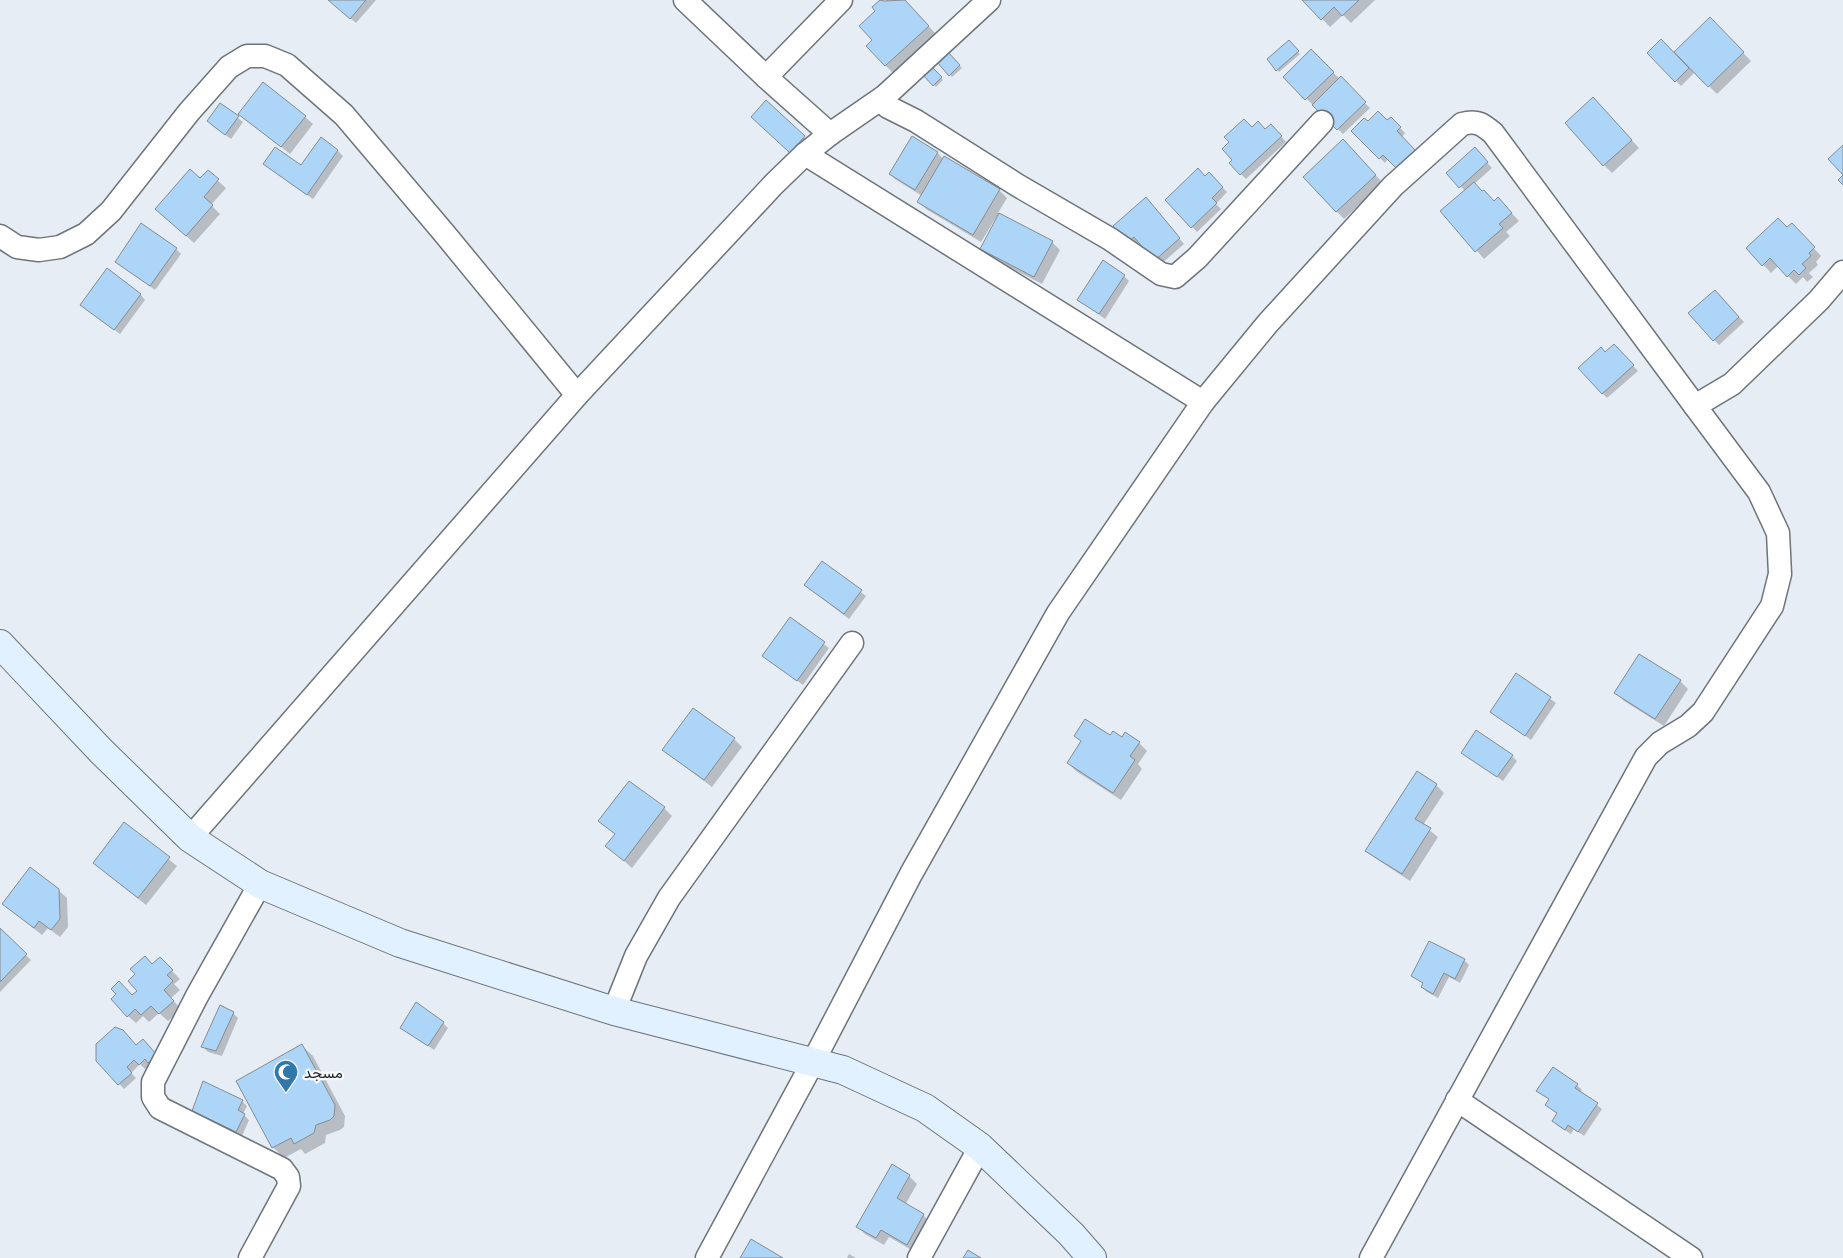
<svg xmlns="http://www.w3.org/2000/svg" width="1843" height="1258" viewBox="0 0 1843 1258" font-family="Poppins,Vazirmatn,sans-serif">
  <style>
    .shadow { fill: #0003 }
    .building { fill: #acd5f7; stroke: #858c92 }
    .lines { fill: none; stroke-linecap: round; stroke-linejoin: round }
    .minor-casing { stroke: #6d747a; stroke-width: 25 }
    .secondary-casing { stroke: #6d747a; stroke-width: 30 }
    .minor { stroke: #fff; stroke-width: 22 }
    .secondary { stroke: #e1f1ff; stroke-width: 28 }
    .labels { text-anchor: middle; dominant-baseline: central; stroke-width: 4.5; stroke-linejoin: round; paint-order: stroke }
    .poi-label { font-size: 15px; fill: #1d2022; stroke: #f6fafe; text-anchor: start }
  </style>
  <rect width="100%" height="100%" fill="#e6edf4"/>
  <g class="shadow">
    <path d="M329,0H376L356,23Z"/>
    <path d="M881,0L884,3L887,0H904L936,34L893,73L885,65L873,40L877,11L873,7Z"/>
    <path d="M1304,0H1375L1351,23L1343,15L1330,27Z"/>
    <path d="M1710,19L1751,61L1717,94L1695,72L1681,86L1649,53L1674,54Z"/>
    <path d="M1289,42L1300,54L1279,72L1268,59Z"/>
    <path d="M1311,51L1370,108L1343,134L1284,77Z"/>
    <path d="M948,53L962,68L952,77L938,62Z"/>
    <path d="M932,68L943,80L936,87L925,75Z"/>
    <path d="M766,102L809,142L796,157L753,117Z"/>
    <path d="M220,104L243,122L231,139L213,126Z"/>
    <path d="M1601,107L1639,148L1612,173L1604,165Z"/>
    <path d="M240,114L305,117L313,124L290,154Z"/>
    <path d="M1391,118L1405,133L1385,163L1353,131L1387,122Z"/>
    <path d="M1271,125L1286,142L1246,179L1230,163L1252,129L1265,131Z"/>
    <path d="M913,138L938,153L943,159L999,190L1007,198L998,213L1052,242L1060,250L1042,284L990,257L982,249L999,217L997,216L981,242L926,209L919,202L922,196L895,179L890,174Z"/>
    <path d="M1351,149L1383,183L1344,219L1304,177Z"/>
    <path d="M338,151L343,156L313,199L270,169L301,167Z"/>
    <path d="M1479,154L1492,168L1474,184L1495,202L1506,207L1519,221L1506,232L1510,236L1484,259L1442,211L1465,191L1448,173Z"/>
    <path d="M208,172L226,188L211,205L220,214L194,243L165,217Z"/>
    <path d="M1209,174L1227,192L1216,204L1221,209L1197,232L1167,200Z"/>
    <path d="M1150,204L1184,244L1160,265L1139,242L1133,247L1128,242Z"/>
    <path d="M1787,229L1799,232L1821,256L1816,262L1818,265L1809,273L1813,277L1807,282L1803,277L1796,284L1778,266L1771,273L1748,248Z"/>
    <path d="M176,249L181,254L155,290L116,262Z"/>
    <path d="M1124,276L1129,281L1105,319L1079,300Z"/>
    <path d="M140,294L145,300L120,334L87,310Z"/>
    <path d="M1719,296L1744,322L1719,345L1714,340Z"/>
    <path d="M1619,351L1638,371L1607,398L1602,393L1606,354Z"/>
    <path d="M823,562L866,596L849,619L811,590Z"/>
    <path d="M790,619L829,648L803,685L769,661Z"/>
    <path d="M1516,675L1556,703L1531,740L1491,712Z"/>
    <path d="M1680,681L1688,689L1664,726L1624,701L1616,693Z"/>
    <path d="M1075,736L1123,739L1139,743L1147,751L1138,764L1142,769L1121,800L1076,771L1068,763L1082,742Z"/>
    <path d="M734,739L742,747L712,787L672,757L664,750Z"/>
    <path d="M1463,753L1512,756L1517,761L1503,781Z"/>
    <path d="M1436,785L1444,793L1423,825L1438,837L1410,881L1375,858L1367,850Z"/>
    <path d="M664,808L672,816L632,868L607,846L616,835L600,821Z"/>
    <path d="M124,823L177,866L146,905L94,863Z"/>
    <path d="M58,890L67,898L68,927L60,937L48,928L42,935L3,904Z"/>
    <path d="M0,930L31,960L0,992Z"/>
    <path d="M160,959L180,979L174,984L180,990L171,998L181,1009L168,1021L159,1013L149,1022L143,1016L136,1023L128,1016L132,997L138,991L153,965Z"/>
    <path d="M1464,960L1469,965L1460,983L1449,977L1438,998L1427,992L1422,987L1424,984L1413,976Z"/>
    <path d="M233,1013L238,1018L222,1056L208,1052L203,1047Z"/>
    <path d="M443,1023L448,1028L434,1050L402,1027Z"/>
    <path d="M136,1046L161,1060L151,1064L145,1069L140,1064L131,1073L136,1078L124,1089L98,1061Z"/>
    <path d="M302,1046L313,1056L345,1116L344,1127L340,1130L326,1135L325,1143L305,1154L301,1149L284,1158L273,1147Z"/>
    <path d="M1577,1085L1582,1090L1580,1092L1602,1109L1584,1136L1574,1129L1571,1134L1558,1126L1553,1121L1558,1114L1552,1110L1550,1100L1538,1091Z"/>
    <path d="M242,1101L247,1106L243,1114L249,1120L242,1136L198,1115L193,1110Z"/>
    <path d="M909,1176L917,1184L905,1205L923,1215L931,1223L915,1252L889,1237L884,1245L865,1234L857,1226Z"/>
    <path d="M849,1254L856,1258H847Z"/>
  </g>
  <g class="building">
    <path d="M328,0H366L350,19Z"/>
    <path d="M880,0L884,1L905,0L929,26L885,66L866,46L872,40L859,26L875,11L872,7Z"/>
    <path d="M1302,0H1359L1342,16L1334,7L1321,20Z"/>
    <path d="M1710,17L1744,52L1708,87L1674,52Z"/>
    <path d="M1661,39L1689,68L1675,82L1647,53Z"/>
    <path d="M1289,40L1299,51L1276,71L1267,59Z"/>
    <path d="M1311,49L1334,72L1305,100L1283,77Z"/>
    <path d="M948,52L960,65L949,76L937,62Z"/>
    <path d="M932,67L942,77L933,86L923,75Z"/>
    <path d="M1341,76L1366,102L1337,130L1312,105Z"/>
    <path d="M263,82L306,116L281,147L238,114Z"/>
    <path d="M1593,97L1632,140L1603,166L1565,123Z"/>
    <path d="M766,100L805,136L790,153L751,117Z"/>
    <path d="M220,103L239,116L225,135L207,121Z"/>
    <path d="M1378,111L1387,120L1391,117L1401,127L1397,131L1417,152L1398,170L1383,155L1379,159L1351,131L1364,118L1368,121Z"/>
    <path d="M1244,119L1252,127L1258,121L1265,129L1271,124L1282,136L1240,175L1229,163L1232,160L1222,149L1229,142L1224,137Z"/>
    <path d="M912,136L938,152L915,190L889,174Z"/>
    <path d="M321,137L338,150L307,195L263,164L275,147L301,165Z"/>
    <path d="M1343,139L1376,175L1336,212L1303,177Z"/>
    <path d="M1843,145V185L1838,180L1843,175L1828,159Z"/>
    <path d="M1475,147L1488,162L1459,188L1446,173Z"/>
    <path d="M944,156L1000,189L973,235L917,202Z"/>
    <path d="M1198,168L1205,176L1209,172L1223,187L1212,198L1217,203L1191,228L1165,200Z"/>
    <path d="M190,169L200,178L208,170L219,179L204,197L213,205L186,236L155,209Z"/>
    <path d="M1474,182L1482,191L1484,190L1494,201L1498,197L1512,213L1499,224L1503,228L1475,252L1440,211Z"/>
    <path d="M1146,197L1180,238L1154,261L1134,237L1127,243L1113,226Z"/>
    <path d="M999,213L1053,241L1034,277L980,249Z"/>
    <path d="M1778,218L1787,227L1792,223L1815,247L1809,253L1811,256L1802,264L1806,268L1799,275L1794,270L1787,277L1770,258L1762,266L1746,248Z"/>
    <path d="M141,223L177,248L150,286L115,262Z"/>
    <path d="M1103,260L1125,275L1099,314L1077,300Z"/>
    <path d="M107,268L141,294L114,330L80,305Z"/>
    <path d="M1715,290L1739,317L1713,341L1688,313Z"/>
    <path d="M1614,344L1634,365L1602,394L1578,368L1601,347L1605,352Z"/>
    <path d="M822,561L862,590L844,614L804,585Z"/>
    <path d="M790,617L825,642L797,681L762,656Z"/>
    <path d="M1639,654L1681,680L1655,719L1614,693Z"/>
    <path d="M1516,673L1551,697L1525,736L1490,712Z"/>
    <path d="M693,708L735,738L704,780L662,750Z"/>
    <path d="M1085,719L1110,735L1113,731L1122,737L1125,732L1140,742L1130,756L1135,760L1113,793L1067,763L1081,741L1074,736Z"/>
    <path d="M1476,730L1513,755L1497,777L1461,753Z"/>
    <path d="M1417,771L1437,784L1415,819L1431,828L1402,874L1365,851Z"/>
    <path d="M629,781L665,807L624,861L605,846L615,834L598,821Z"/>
    <path d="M124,822L170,857L138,898L93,863Z"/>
    <path d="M30,867L59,889L60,919L51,930L39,921L34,928L2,904Z"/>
    <path d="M0,928L27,954L0,982Z"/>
    <path d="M1429,941L1465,959L1455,979L1444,973L1433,994L1421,987L1423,983L1411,976Z"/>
    <path d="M145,956L152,964L160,957L173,970L167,975L173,981L164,990L174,1001L159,1014L151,1006L141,1015L135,1009L127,1017L111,999L116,994L111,989L119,981L132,995L137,991L128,981L135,974L130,969Z"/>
    <path d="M416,1002L444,1022L428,1046L400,1028Z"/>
    <path d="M220,1005L234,1012L216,1051L201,1047Z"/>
    <path d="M115,1027L123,1030L136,1045L143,1039L157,1055L148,1063L145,1059L139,1065L134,1060L127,1067L132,1073L118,1085L96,1061V1044Z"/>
    <path d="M302,1044L335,1105L334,1116L330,1120L316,1125L314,1133L294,1144L291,1138L272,1148L236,1081Z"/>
    <path d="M1553,1067L1578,1084L1575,1088L1598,1103L1578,1132L1568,1125L1565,1130L1552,1121L1557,1113L1545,1105L1549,1099L1536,1091Z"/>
    <path d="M203,1081L243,1100L238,1110L245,1114L236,1132L192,1111Z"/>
    <path d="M892,1164L910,1175L897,1198L924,1214L907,1245L881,1230L876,1238L856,1227Z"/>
    <path d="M751,1239L783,1258H740Z"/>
    <path d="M968,1250L981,1258H963Z"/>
  </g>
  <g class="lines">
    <defs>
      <g id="minor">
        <path d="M766,77L841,0"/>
        <path d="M885,96L888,107L916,121L1017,185L1110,239L1161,274L1175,277L1197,258L1322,122"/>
        <path d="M830,134L885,96L989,0"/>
        <path d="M805,154L1203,402"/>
        <path d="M0,236L17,247L39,250L60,247L86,234L111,211L189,112L229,67L247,56H265L287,65L344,115L444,233L577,395"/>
        <path d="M190,838L577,395L774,184L805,154L830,134L766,77L685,0"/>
        <path d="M614,1011L636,956L669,898L852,643"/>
        <path d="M1457,1100L1691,1258"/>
        <path d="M250,1258L289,1186L288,1177L282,1169L160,1108L153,1097V1082L197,996L260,884"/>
        <path d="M707,1258L813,1062L911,874L1058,613L1203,402L1268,323L1393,186L1462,124C1477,120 1482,124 1493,133L1695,406L1732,384L1819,300L1843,272"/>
        <path d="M919,1258L980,1147"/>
        <path d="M1371,1258L1646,757L1660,743L1688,726L1703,712L1772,606L1780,574L1778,533L1759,492L1695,406"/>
      </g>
      <path id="secondary" d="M0,644L101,751L190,838L260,884L400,943L614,1011L843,1070L925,1108L980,1147L1071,1234L1092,1258"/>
    </defs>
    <use href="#minor" class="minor-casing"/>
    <use href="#secondary" class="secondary-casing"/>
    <use href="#minor" class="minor"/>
    <use href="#secondary" class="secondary"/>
  </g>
  <defs>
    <symbol id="mosque-pin" viewBox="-11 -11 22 30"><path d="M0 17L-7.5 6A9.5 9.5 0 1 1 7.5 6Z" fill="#3077ac" stroke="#f6fafe"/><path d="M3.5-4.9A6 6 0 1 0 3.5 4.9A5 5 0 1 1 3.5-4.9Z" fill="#fff"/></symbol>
  </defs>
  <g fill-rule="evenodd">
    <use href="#mosque-pin" x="272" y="1058" width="28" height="38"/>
  </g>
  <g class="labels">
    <g class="poi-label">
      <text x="304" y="1072">مسجد</text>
    </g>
  </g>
</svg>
